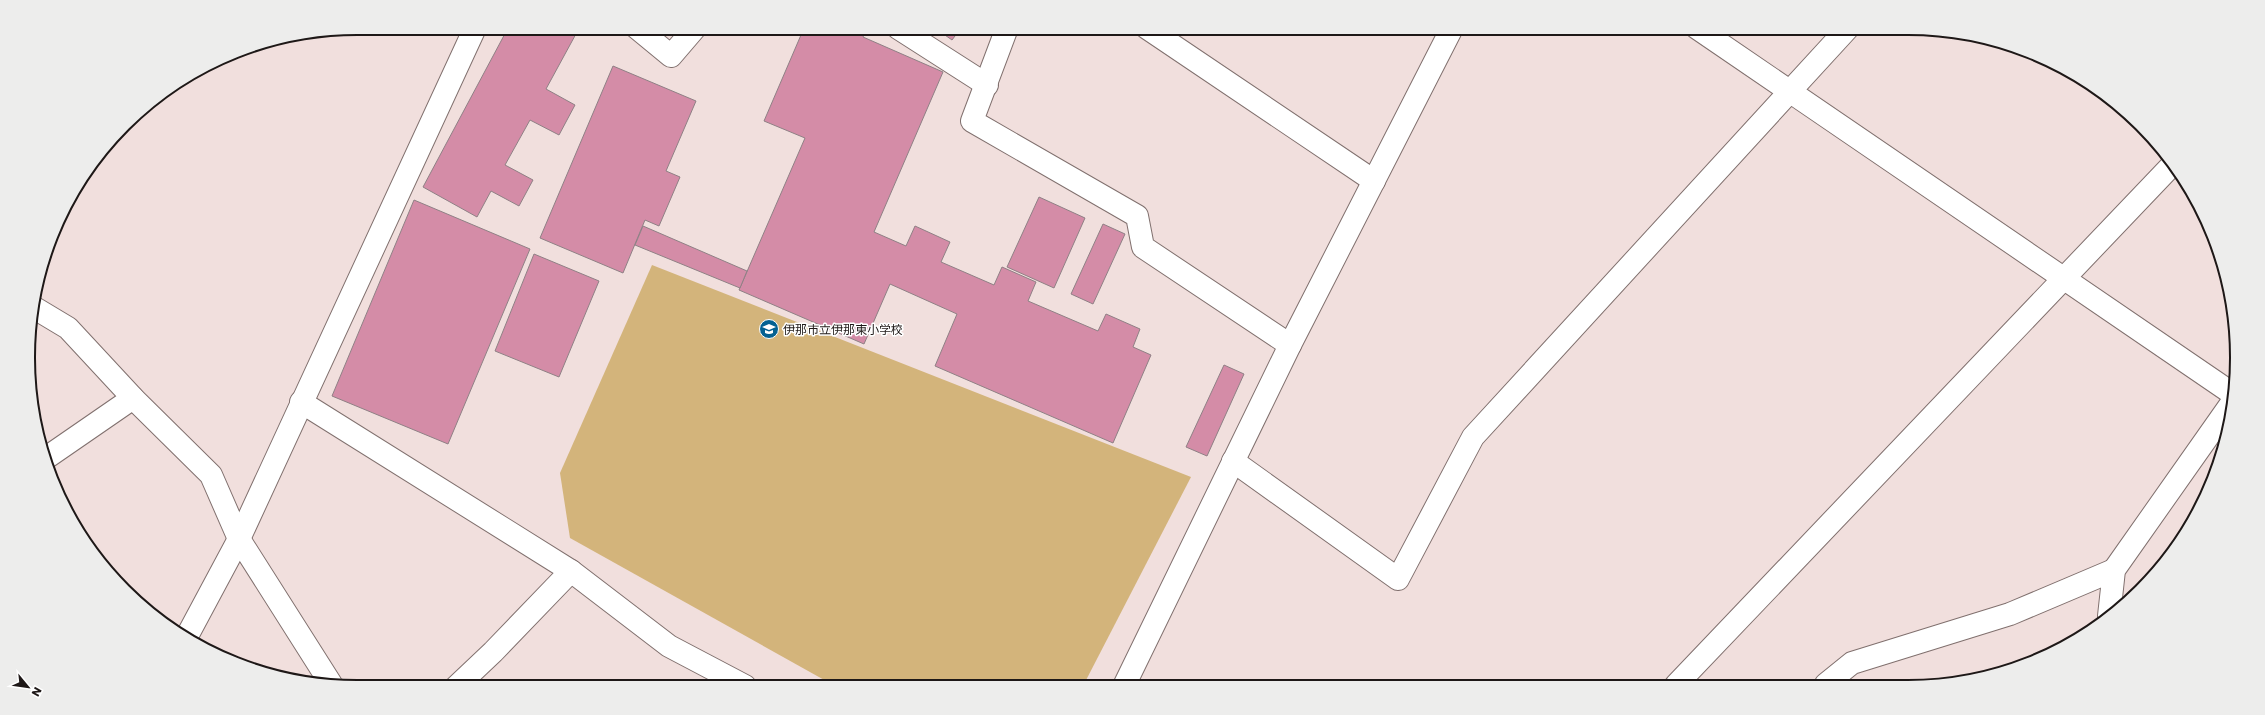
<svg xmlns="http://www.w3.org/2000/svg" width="2265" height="715" viewBox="0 0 2265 715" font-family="Poppins,'Noto Sans JP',sans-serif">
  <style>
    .green { fill: #d3b47b }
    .building { fill: #d48ca7; stroke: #8f8085 }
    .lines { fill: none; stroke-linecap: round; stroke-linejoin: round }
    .minor-casing { stroke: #80706e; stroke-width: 24 }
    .minor { stroke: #fff; stroke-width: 22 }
    .labels { text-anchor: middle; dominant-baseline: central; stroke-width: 3; stroke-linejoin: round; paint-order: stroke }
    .poi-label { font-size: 12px; fill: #1e1817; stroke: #fff; text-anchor: start }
    .rim { fill: none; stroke: #1e1817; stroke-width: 2 }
  </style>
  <rect width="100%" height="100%" fill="#f1dfdd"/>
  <path class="green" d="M652,265L1191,477L1083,686H835L570,538L560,473Z"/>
  <g class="building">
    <path d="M508,28H569L577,32L546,89L575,105L559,135L530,120L505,165L533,180L519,206L491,191L477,217L423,187Z"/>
    <path d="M804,28H867L863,37L943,72L874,232L906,246L915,226L950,242L941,262L994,285L1002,267L1036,282L1028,301L1098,331L1106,314L1140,329L1133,347L1151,355L1113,443L935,366L957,314L890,284L864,344L739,290L805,138L764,121Z"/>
    <path d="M935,28H961L952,40Z"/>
    <path d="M613,66L696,101L666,171L680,177L659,226L645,220L623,273L540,238Z"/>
    <path d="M1039,197L1085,218L1054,288L1007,267Z"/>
    <path d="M414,200L530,249L448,444L332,396Z"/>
    <path d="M1103,224L1125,234L1093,304L1071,294Z"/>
    <path d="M643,226L747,271L740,288L635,245Z"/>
    <path d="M534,254L599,281L559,377L495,351Z"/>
    <path d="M1224,365L1244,374L1207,456L1186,447Z"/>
  </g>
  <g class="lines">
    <defs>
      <g id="minor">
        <path d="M637,28L671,56L695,28"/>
        <path d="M898,28L987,85"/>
        <path d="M1007,28L972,121L1137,216L1143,247L1290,345"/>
        <path d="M1147,28L1374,181"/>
        <path d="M1697,28L2233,394"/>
        <path d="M33,307L68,328L133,398L211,475L239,539L331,684"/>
        <path d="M301,402L571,571L669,646L745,686"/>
        <path d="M46,458L133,398"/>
        <path d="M1233,461L1398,579L1473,437L1848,28"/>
        <path d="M2109,616L2114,570L2233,401"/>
        <path d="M186,638L239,539L475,28"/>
        <path d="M1826,684L1852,663L2010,614L2114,570"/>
        <path d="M1676,685L2173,164"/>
        <path d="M1124,686L1290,345L1452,28"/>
        <path d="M456,687L493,652L571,571"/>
      </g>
    </defs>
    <use href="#minor" class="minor-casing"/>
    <use href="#minor" class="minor"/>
  </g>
  <defs>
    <symbol id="school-disc" viewBox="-11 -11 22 22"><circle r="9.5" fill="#046191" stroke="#fff"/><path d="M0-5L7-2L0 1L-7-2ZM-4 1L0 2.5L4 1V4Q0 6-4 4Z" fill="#fff"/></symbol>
  </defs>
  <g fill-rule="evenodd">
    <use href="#school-disc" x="758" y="318" width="22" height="22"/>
  </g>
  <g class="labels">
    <g class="poi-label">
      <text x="783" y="329">伊那市立伊那東小学校</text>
    </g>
  </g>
  <path d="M0 0H2265V715H0ZM357 35H1908A322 322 0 0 1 2230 357V358A322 322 0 0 1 1908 680H357A322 322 0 0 1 35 358V357A322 322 0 0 1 357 35Z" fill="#ededec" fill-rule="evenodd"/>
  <path class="rim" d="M357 35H1908A322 322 0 0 1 2230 357V358A322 322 0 0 1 1908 680H357A322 322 0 0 1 35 358V357A322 322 0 0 1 357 35Z"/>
  <g transform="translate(28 687) rotate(119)" stroke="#ffffff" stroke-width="3" paint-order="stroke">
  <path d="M0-3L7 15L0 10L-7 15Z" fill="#1e1817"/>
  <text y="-6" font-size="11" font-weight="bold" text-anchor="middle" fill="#1e1817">N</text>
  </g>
</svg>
